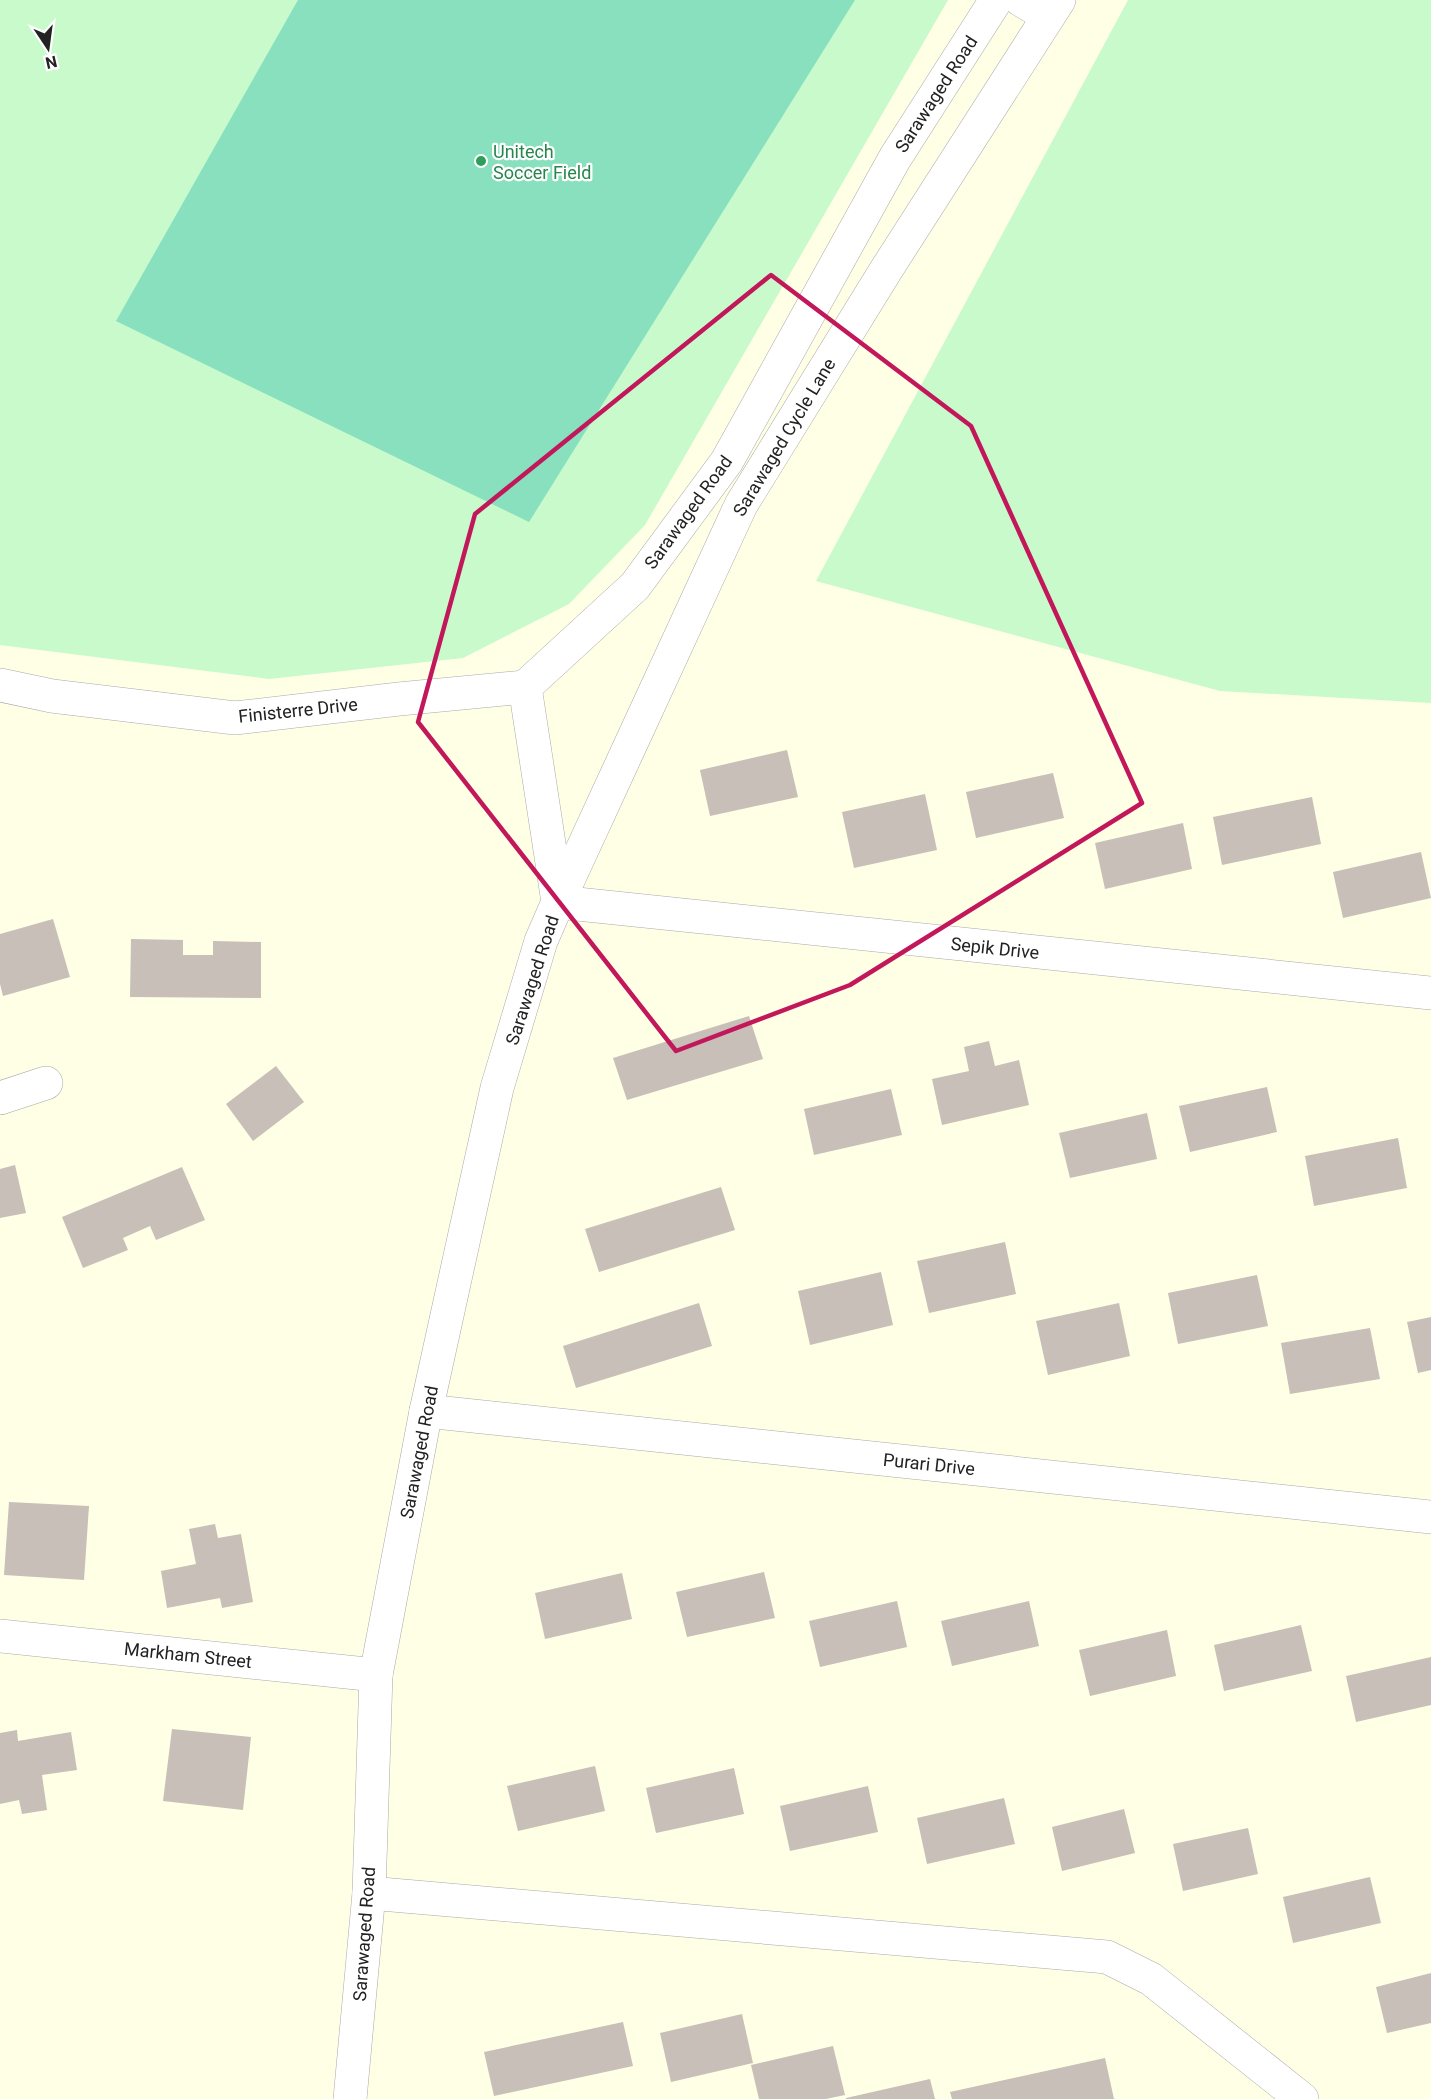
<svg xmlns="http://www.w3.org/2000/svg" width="1431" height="2099" viewBox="0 0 1431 2099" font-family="Roboto,sans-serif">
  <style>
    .education { fill: #ffffe5 }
    .park { fill: #c8facc }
    .pitch { fill: #88e0be }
    .building { fill: #c7bfb8 }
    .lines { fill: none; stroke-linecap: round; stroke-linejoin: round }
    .minor-casing { stroke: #a9a9a9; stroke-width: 34 }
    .minor { stroke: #fff; stroke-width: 33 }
    .marked { fill: none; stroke: #c2185b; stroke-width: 4.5; stroke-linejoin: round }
    .leisure-dot { fill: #2e9e5b; stroke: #fff; stroke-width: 2 }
    .labels { text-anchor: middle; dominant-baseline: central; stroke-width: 4.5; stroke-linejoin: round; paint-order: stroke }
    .street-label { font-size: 18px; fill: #222; stroke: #fff }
    .leisure-label { font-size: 18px; fill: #27864d; stroke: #fff; text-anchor: start }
  </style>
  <rect width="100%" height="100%" fill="#f2efe9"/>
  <rect class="education" x="0" y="0" width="1431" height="2099"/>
  <g class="park">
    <path d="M0,0H948L645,525L569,604L463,658L269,679L0,645Z"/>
    <path d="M1128,0H1431V703L1220,691L816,581Z"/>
  </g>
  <path class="pitch" d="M298,0H855L529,522L116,321Z"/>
  <g class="building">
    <path d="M787,750L798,797L710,816L700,770Z"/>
    <path d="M1053,773L1064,818L976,838L966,792Z"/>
    <path d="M925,794L937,850L854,868L842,812Z"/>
    <path d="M1312,797L1321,844L1222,865L1213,817Z"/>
    <path d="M1183,823L1192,869L1105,889L1095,843Z"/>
    <path d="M1421,852L1431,898L1343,918L1333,872Z"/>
    <path d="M53,919L70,977L3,996L0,984V934Z"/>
    <path d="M131,939L183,940V955H213V941L261,942V998L130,997Z"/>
    <path d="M749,1016L763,1059L627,1100L613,1058Z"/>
    <path d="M989,1041L995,1066L1019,1060L1029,1105L942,1125L932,1079L969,1071L964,1047Z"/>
    <path d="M276,1066L304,1102L253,1141L226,1104Z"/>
    <path d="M1267,1087L1277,1132L1190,1152L1179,1106Z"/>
    <path d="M891,1089L902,1135L814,1155L804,1109Z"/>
    <path d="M1147,1113L1157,1159L1070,1178L1059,1133Z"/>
    <path d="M1398,1138L1407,1188L1314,1206L1305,1156Z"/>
    <path d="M15,1165L26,1213L0,1218V1169Z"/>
    <path d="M182,1167L205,1220L156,1240L150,1226L123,1238L128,1250L83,1268L62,1217Z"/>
    <path d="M721,1187L735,1230L599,1272L585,1229Z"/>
    <path d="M1005,1242L1016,1294L929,1313L917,1261Z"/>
    <path d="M881,1272L893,1325L810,1345L798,1291Z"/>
    <path d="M1257,1275L1268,1326L1178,1344L1168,1293Z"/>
    <path d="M699,1303L712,1346L576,1388L563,1346Z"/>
    <path d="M1119,1303L1130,1356L1048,1375L1036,1321Z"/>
    <path d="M1431,1317V1370L1418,1373L1407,1322Z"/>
    <path d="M1370,1328L1380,1379L1290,1394L1281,1343Z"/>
    <path d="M9,1502L89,1506L84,1580L4,1575Z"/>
    <path d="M215,1524L218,1538L241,1534L253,1602L222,1608L220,1598L167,1608L161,1571L196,1564L189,1529Z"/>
    <path d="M764,1572L775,1618L687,1637L676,1592Z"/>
    <path d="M622,1573L632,1619L545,1639L535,1593Z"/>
    <path d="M897,1601L907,1647L820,1667L809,1621Z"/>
    <path d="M1029,1601L1039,1646L952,1666L941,1621Z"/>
    <path d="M1301,1625L1312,1671L1224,1691L1214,1645Z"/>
    <path d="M1167,1630L1176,1676L1090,1696L1079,1650Z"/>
    <path d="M1431,1657V1705L1356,1722L1346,1676Z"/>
    <path d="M172,1729L251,1737L243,1810L163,1801Z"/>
    <path d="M17,1730L18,1741L71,1732L77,1770L42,1775L47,1810L22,1814L19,1800L0,1804V1733Z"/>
    <path d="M595,1766L605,1811L518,1831L507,1786Z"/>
    <path d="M734,1768L744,1814L656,1833L646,1788Z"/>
    <path d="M868,1786L878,1832L790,1851L780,1806Z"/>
    <path d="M1004,1798L1015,1844L927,1864L917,1818Z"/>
    <path d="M1124,1809L1135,1853L1062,1871L1052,1827Z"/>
    <path d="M1248,1828L1258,1874L1183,1891L1173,1844Z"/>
    <path d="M1370,1877L1381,1923L1293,1943L1283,1897Z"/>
    <path d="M1431,1973V2023L1387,2033L1376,1987Z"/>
    <path d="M742,2014L753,2063L671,2082L660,2033Z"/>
    <path d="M623,2022L633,2066L494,2096L484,2052Z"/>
    <path d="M833,2046L845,2095L826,2099H759L751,2065Z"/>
    <path d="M1105,2058L1114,2099H952L950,2092Z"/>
    <path d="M930,2079L935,2099H846V2098Z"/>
  </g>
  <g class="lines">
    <defs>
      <g id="minor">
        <path d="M1021,0L1048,16"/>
        <path d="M0,685L52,696L235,718L399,699L525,687"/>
        <path d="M558,902L741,505L886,270L1059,0"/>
        <path d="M558,902L1431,993"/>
        <path d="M0,1098L46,1083"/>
        <path d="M426,1411L1431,1517"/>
        <path d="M0,1636L376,1675"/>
        <path d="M369,1893L1107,1957L1151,1979L1302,2099"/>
        <path d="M350,2099L369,1893L376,1675L426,1411L497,1088L541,941L558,902L525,687L635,586L727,461L895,158L996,0"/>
      </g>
    </defs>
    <use href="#minor" class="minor-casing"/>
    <use href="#minor" class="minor"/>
  </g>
  <path class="marked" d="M771,275L971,426L1142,803L850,985L676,1051L418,722L475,514Z"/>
  <circle class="leisure-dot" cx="481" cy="161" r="6"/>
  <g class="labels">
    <g class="street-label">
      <text transform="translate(936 94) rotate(-57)">Sarawaged Road</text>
      <text transform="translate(784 437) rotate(-59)">Sarawaged Cycle Lane</text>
      <text transform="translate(688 512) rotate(-54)">Sarawaged Road</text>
      <text transform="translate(298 710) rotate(-6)">Finisterre Drive</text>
      <text transform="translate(995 948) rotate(6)">Sepik Drive</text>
      <text transform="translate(532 980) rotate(-72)">Sarawaged Road</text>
      <text transform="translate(419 1452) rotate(-79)">Sarawaged Road</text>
      <text transform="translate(929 1464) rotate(6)">Purari Drive</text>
      <text transform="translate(188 1655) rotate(6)">Markham Street</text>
      <text transform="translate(364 1934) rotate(-86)">Sarawaged Road</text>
    </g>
    <g class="leisure-label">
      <text x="493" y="151">Unitech<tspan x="493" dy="21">Soccer Field</tspan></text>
    </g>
  </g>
  <g transform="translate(48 48) rotate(167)" stroke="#ffffff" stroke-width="4.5" paint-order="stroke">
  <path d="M0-4.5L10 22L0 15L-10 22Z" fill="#222222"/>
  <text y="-9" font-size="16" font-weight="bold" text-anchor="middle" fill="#222222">N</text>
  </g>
</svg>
